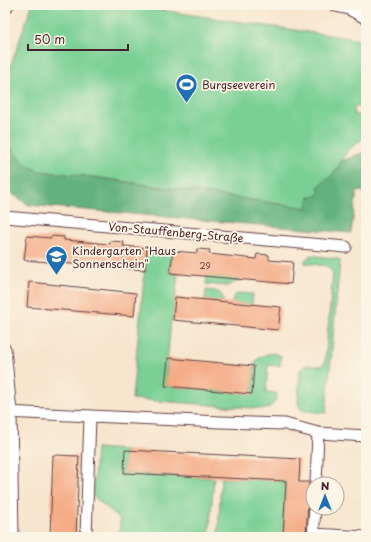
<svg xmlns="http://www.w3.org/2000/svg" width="371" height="542" viewBox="0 0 371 542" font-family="'Playpen Sans',sans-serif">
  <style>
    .green { fill: #7ad094; stroke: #627860 }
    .forest { fill: #63b27e; stroke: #566854 }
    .building { fill: #f4ab86 }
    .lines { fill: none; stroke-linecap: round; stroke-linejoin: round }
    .minor-casing { stroke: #643d43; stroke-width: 13 }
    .tertiary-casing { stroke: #643d43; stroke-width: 15 }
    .minor { stroke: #fff; stroke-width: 11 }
    .tertiary { stroke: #fff; stroke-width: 13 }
    .labels { text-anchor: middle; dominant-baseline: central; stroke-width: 3.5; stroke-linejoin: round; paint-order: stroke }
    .number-label { font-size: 9px; fill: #744242 }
    .poi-label { font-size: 11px; fill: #4a1f2b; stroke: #fcf5e5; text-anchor: start }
    .street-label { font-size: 11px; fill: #4a1f2b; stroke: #fcf5e5 }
  </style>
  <rect width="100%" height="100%" fill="#fcf5e5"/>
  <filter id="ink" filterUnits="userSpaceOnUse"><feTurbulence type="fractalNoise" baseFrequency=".025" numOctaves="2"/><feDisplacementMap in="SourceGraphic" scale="8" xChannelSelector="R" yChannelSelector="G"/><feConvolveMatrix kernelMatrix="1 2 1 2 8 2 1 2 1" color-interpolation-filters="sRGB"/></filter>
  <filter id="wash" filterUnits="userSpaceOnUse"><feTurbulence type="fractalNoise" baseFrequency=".012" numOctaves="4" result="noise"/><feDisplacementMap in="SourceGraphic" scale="16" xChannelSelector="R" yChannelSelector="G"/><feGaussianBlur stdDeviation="0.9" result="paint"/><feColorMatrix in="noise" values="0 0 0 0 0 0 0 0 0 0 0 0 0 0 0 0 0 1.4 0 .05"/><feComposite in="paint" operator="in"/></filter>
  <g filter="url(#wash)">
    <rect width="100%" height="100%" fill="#f7e5cd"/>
    <g class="green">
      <path d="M5,5H11L7,40L6,79L32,5H126L355,39L366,44V106L354,107V115H366V136L361,140L348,150L336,171L328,179L318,187L321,194L314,197L307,208L92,177L38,171L25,164L14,152L6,139Z"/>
      <path d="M147,248L173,251L170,273L178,274L173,320H171L165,386L252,394L255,362C262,354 272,351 281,356L280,366L268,365L266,392L277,393C277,401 272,407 265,409L132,399Z"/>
      <path d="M311,255L337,259L340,260L326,413L306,411L302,410L299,406L298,403L300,371C308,357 318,373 325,362L333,273L327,266L305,263V260Z"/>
      <path d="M207,276L242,279L227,286L206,284Z"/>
      <path d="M206,290C215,291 223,290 223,302L205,300Z"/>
      <path d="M238,293L253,294L252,305L232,303L234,296Z"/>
      <path d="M96,448L125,450L124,473L214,478L209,537H119L120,519L93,496Z"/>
      <path d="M221,478L286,481L283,537H218Z"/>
    </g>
    <path class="forest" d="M5,80L6,139L14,152L25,164L38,171L92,177L307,208L309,197H314L320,194L318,187L328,179L336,171L342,161L364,152H366V192L357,191L351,233L29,205L5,189Z"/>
    <g id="blocks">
      <g class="building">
        <path d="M27,236L51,238V236L64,237V240L110,244V241L124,242L123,246L147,248L145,270L24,260Z"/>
        <path d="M197,249L210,250L209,254L256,259L257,254L269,255V260L293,262L291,284L170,273L173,251L197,253Z"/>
        <path d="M29,282L136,293L134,316L27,307Z"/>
        <path d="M175,297L281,307L278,330L173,320Z"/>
        <path d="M168,358L254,366L252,394L165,386Z"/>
        <path d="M125,450L300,459L299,482H309L306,537H283L286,481L124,473Z"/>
        <path d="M53,455L79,456L76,537H50Z"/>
      </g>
    </g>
  </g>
  <g filter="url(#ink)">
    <use href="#blocks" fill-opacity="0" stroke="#643d43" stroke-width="1"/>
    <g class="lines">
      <defs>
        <g id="minor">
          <path d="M5,9L8,5"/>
          <path d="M5,217L346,247"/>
          <path d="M5,349L11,412L13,537"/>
          <path d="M5,412L220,422L285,424L318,433L366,436"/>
          <path d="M316,484L318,433"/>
          <path d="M314,534L366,537"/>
          <path d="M86,537L90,416"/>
          <path d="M313,537L315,508"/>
        </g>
        <path id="tertiary" d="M336,5L349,8L366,17"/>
      </defs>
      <use href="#minor" class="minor-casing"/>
      <use href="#tertiary" class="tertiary-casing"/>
      <use href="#minor" class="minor"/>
      <use href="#tertiary" class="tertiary"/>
    </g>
  </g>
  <defs>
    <symbol id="stadium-pin" viewBox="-11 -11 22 30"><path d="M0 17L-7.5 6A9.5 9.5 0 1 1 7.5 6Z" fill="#1f6fb2" stroke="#fcf5e5"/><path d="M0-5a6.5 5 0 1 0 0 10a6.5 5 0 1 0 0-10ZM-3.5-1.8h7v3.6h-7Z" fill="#fff"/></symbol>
    <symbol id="school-pin" viewBox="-11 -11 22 30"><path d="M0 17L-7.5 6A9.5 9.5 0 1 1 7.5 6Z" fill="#1f6fb2" stroke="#fcf5e5"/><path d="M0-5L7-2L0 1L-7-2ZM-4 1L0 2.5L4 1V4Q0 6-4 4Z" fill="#fff"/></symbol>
  </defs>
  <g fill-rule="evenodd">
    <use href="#stadium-pin" x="174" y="72" width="25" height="34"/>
    <use href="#school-pin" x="44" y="244" width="25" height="34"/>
  </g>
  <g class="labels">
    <g class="number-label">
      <text x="205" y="265">29</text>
    </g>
    <g class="poi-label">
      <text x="202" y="84">Burgseeverein</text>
      <text x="72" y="250">Kindergarten "Haus<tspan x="72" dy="13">Sonnenschein"</tspan></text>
    </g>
    <g class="street-label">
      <text transform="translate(176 232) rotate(5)">Von-Stauffenberg-Straße</text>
    </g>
  </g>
  <rect width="371" height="542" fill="none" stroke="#fcf5e5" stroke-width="20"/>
  <g transform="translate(325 496)"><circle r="19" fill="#fcf5e5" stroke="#b59f9b"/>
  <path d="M0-3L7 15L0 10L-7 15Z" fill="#1f6fb2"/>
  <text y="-6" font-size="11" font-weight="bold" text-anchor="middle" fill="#4a1f2b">N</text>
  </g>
  <path d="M28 44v6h100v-6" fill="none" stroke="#4a1f2b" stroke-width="2"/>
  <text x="34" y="44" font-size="12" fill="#4a1f2b" stroke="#fcf5e5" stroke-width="3" paint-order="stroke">50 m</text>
</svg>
